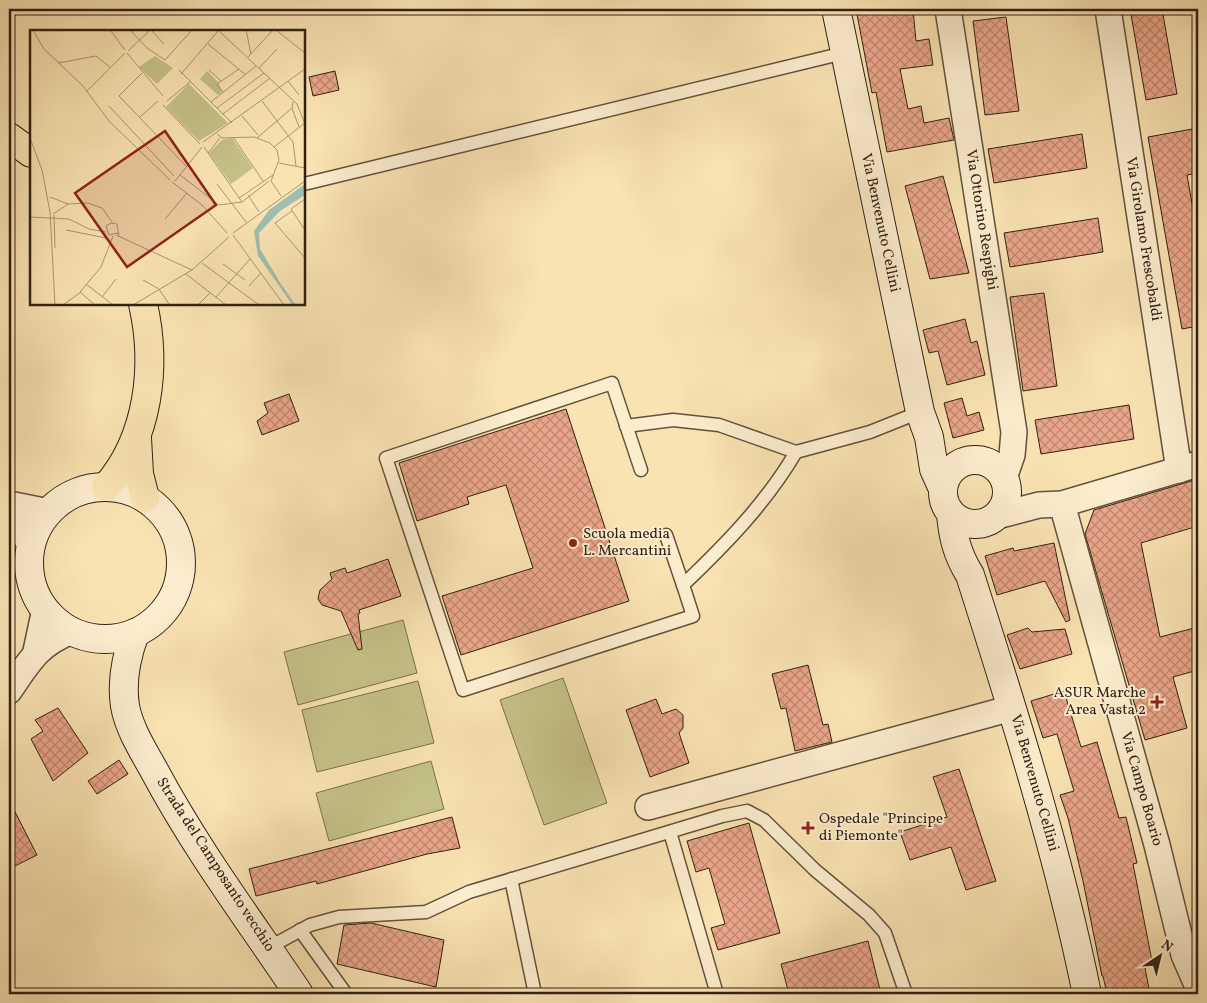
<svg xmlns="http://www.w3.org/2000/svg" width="1207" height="1003" viewBox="0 0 1207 1003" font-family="Vollkorn,serif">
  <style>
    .park { fill: #c5c188; stroke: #7c704e }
    .building { fill: url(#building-cross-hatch); stroke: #322015 }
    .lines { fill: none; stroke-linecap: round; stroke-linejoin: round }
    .lane-casing { stroke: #64513c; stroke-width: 15 }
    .street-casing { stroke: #64513c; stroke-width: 28 }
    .secondary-casing { stroke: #322015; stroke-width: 30 }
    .primary-casing { stroke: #322015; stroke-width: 30 }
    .lane { stroke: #fcedce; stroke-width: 12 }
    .street { stroke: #fcedce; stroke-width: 25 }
    .secondary { stroke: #fcedce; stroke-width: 28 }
    .primary { stroke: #fae3b3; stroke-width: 28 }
    .poi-dot { fill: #8f2418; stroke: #fcedce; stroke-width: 2 }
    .labels { text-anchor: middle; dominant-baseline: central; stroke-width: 4; stroke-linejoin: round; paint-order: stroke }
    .street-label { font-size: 15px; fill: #322015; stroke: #fcedce }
    .poi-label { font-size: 15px; fill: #322015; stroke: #fcedce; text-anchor: start }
    .inset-river { fill: none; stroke: #9ebeb1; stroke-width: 2.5 }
    .inset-road { fill: none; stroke: #aa9574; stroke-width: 1 }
    .view { fill: #8f2418; fill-opacity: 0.15; stroke: #8f2418; stroke-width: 2.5 }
    .inset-edge { fill: none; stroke: #322015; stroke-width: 2.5 }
  </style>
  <defs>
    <pattern id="building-cross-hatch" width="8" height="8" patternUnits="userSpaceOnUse" patternTransform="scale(1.25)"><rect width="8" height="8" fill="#eba689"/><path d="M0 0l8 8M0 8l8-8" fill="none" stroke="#bf876f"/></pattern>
  </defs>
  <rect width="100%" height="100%" fill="#fae3b3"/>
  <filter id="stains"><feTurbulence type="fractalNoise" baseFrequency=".004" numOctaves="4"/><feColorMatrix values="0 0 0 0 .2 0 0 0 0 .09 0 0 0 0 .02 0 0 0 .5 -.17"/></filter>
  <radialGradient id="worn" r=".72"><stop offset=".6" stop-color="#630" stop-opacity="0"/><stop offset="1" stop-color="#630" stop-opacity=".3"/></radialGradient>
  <g class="park">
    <path d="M403,620L417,673L298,705L284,652Z"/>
    <path d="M563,678L607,803L544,825L500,700Z"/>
    <path d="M418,681L434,743L317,772L302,710Z"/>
    <path d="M431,761L444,809L329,841L316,793Z"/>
  </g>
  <g class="building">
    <path d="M856,9H913L916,41L929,39L933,65L900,69L908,109L921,106L924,123L949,118L954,140L887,152L876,92L872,93Z"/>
    <path d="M1130,9H1162L1177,94L1146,100Z"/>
    <path d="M1006,17L1019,111L985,115L973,21Z"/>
    <path d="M335,71L339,90L313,96L309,77Z"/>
    <path d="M1198,128V173L1187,175L1198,238V326L1182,329L1148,137Z"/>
    <path d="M1082,134L1087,168L994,183L988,149Z"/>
    <path d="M943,176L969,273L930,279L905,186Z"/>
    <path d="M1098,218L1103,252L1010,267L1004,233Z"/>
    <path d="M1044,293L1057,386L1023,391L1010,297Z"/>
    <path d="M965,319L971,343L977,341L985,375L947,385L938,351L929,353L923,330Z"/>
    <path d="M289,394L299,421L262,435L257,421L268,413L264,403Z"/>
    <path d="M962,398L967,416L979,412L984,430L953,438L944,403Z"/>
    <path d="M1129,405L1134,439L1041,454L1035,420Z"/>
    <path d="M566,409L629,601L461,655L442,596L533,568L506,485L467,497L469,504L417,521L399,463Z"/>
    <path d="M1198,479V526L1141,543L1160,637L1198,627V670L1173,677L1187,728L1145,740L1085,534L1094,510Z"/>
    <path d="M1054,543L1070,620L1066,622L1045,581L997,595L985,556L1013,548L1014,551Z"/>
    <path d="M388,559L401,596L359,610L360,613L358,614L362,649L358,650L341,611L322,605L318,599L320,590L332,579L330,573L345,568L347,573Z"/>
    <path d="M1028,628L1032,632L1065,629L1072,654L1020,669L1007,635Z"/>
    <path d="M808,665L823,725L828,724L832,742L795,751L786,708L781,709L772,674Z"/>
    <path d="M1064,691L1081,747L1097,742L1119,818L1126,817L1137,863L1133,864L1153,966L1145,968L1150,994H1107L1103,976H1102L1083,881L1068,818L1060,795L1074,791L1057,734L1043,738L1031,701Z"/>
    <path d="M656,699L662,714L676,709L683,715V728L679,733L689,763L650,777L626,710Z"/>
    <path d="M58,708L88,753L53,781L31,739L43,731L35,720Z"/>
    <path d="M119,760L128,774L97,794L88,781Z"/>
    <path d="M959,769L996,881L966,890L951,847L910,860L900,832L947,817L933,777Z"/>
    <path d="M9,800L37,855L9,869Z"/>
    <path d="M452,817L460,848L427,854L317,884L316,881L256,896L249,869Z"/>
    <path d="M749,823L780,933L718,950L711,928L725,924L709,868L696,872L687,841Z"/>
    <path d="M371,923L444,940L436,987L337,964L344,925Z"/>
    <path d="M868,941L881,994H789L781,964Z"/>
  </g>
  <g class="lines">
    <defs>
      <g id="lane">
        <path d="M304,184L844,53"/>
        <path d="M626,426L673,420L719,425L796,452L870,432L920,412"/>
        <path d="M641,470L612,383L386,458L463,690L693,616L683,585C726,544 766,503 796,452"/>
        <path d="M666,535L683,585"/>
        <path d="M670,832L717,994"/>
        <path d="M511,879L535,994"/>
        <path d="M300,930L346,994"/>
        <path d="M268,948L310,925L339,917L426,912L469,892L722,816L747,811L764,820L815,870L869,915L885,933L906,994"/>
      </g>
      <g id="street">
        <path d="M948,9L1014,432L1012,455L1004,478"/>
        <path d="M1108,9L1179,470"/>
        <path d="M9,504L49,512"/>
        <path d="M1062,504L1157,845L1184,955L1198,987"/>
        <path d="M9,514L22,530L31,547"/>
        <path d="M997,516L1039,505L1062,504L1198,464"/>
        <path d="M36,651L45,609"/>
        <path d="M9,691C29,662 37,645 72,631"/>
        <path d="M648,807L1012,708"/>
      </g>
      <g id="secondary">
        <path d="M836,9L920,412L929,437L934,469L943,489"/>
        <circle cx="975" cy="492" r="32"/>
        <circle cx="105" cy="563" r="76"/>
        <path d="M951,514C953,537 957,554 970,575C1014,713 1058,852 1087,994"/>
        <path d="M135,633C126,657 121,680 125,706C129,729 144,752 155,772C196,849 250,921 299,994"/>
      </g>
      <g id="primary">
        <path d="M9,137L31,153"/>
        <path d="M137,438L139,474L145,498"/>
        <path d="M106,487C149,438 157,366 143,304"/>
      </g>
    </defs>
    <use href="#lane" class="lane-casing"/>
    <use href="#street" class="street-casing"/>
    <use href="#secondary" class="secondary-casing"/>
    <use href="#primary" class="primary-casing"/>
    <use href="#lane" class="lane"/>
    <use href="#street" class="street"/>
    <use href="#secondary" class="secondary"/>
    <use href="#primary" class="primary"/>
  </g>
  <g class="poi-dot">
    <circle cx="573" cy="543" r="5"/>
    <path d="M1154.5 694.5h5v5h5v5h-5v5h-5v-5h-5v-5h5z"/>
    <path d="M805.5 820.5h5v5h5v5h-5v5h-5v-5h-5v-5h5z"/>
  </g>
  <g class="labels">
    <g class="street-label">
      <text transform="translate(981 220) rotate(81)">Via Ottorino Respighi</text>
      <text transform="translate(880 223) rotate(78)">Via Benvenuto Cellini</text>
      <text transform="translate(1143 239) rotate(81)">Via Girolamo Frescobaldi</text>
      <text transform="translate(1034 783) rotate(74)">Via Benvenuto Cellini</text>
      <text transform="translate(1141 789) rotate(74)">Via Campo Boario</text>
      <text transform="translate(215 865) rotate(57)">Strada del Camposanto vecchio</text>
    </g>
    <g class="poi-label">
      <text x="583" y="534">Scuola media<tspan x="583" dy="17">L. Mercantini</tspan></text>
      <text x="1146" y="693" text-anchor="end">ASUR Marche<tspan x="1146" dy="17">Area Vasta 2</tspan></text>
      <text x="819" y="819">Ospedale "Principe<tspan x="819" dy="17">di Piemonte"</tspan></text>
    </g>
  </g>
  <g transform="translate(30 30)">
    <rect width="275" height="275" fill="#fae3b3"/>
    <path d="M125,26L143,38L127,54L109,37ZM177,41L188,52L192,62L188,65L170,49ZM159,54L198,93L169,111L136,77ZM202,108L223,138L201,154L179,123L192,110Z" fill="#c5c188"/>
    <path d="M275,154V165L250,181L229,203L230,219L248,249L246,251L228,226L224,201L239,180Z" fill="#9ebeb1"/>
    <path class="inset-river" d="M244,246L264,275"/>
    <path class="inset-road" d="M3,0L14,19L53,56L79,91L140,150M80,0L95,20M100,0L117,18L135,30L162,0M121,0L134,14M188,0L267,74L275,94M216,0L221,24M246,0L275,23M178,14L216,45M98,21L120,0M97,23L133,66M218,27L243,0M28,33L66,26L81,38M229,38L247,19M149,40L202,93M179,40L191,51M112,43L89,66L157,137M151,44L188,1M258,51L269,65M57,61L95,23M193,62L187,54L209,39M137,71L160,52M232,71L263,112L266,136M181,72L226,36M133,75L170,114M79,76L144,146M187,78L234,43M262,78L269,97M193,84L240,48M212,86L228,105M110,87L128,71M187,104L192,108L224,107L240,113L247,120L249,130L241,151M203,107L233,151M0,108L12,140L20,182L25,275M227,108L262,78L263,72M173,112L275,39M174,117L212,172M244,117L275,93M178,123L190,108M249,133L275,138M150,145L189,175L212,172L239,151M145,151L172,117M241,151L251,166M142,152L172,175L197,203M187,154L216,192M218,165L229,182M20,167L38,174M209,168L243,145M275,169L261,179L275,200M262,181L245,193L275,228M23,184L38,174L58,173L72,178L82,192M24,185L25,218M0,187L39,189L59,199L76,202M135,189L157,163M36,200L76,208M88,203L79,205L76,196L81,193L87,194L89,207M203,203L275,151M86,205L162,240M203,205L254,275M172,233L229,275M193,234L215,250M156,244L196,275M113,250L129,259L139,274M56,254L83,275M219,256L231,243M50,262L71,237L83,206M50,262L65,275M72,267L86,249M186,267L221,228M33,275L51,262M103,275L162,240L199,207M168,275L180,263"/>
    <path class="view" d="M135,101L186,175L97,237L45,163Z"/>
    <rect width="275" height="275" class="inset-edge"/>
  </g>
  <rect width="1207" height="1003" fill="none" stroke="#fae3b3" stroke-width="30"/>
  <rect x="10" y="10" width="1187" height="983" fill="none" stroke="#322015" stroke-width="2.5"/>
  <rect x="15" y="15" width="1177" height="973" fill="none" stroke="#322015"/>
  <g transform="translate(1160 956) rotate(35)" stroke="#fcedce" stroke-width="4" paint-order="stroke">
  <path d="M0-4L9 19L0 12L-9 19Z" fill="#322015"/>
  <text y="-8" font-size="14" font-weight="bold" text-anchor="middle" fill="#322015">N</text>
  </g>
  <rect width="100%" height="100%" filter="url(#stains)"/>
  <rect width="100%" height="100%" fill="url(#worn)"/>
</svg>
